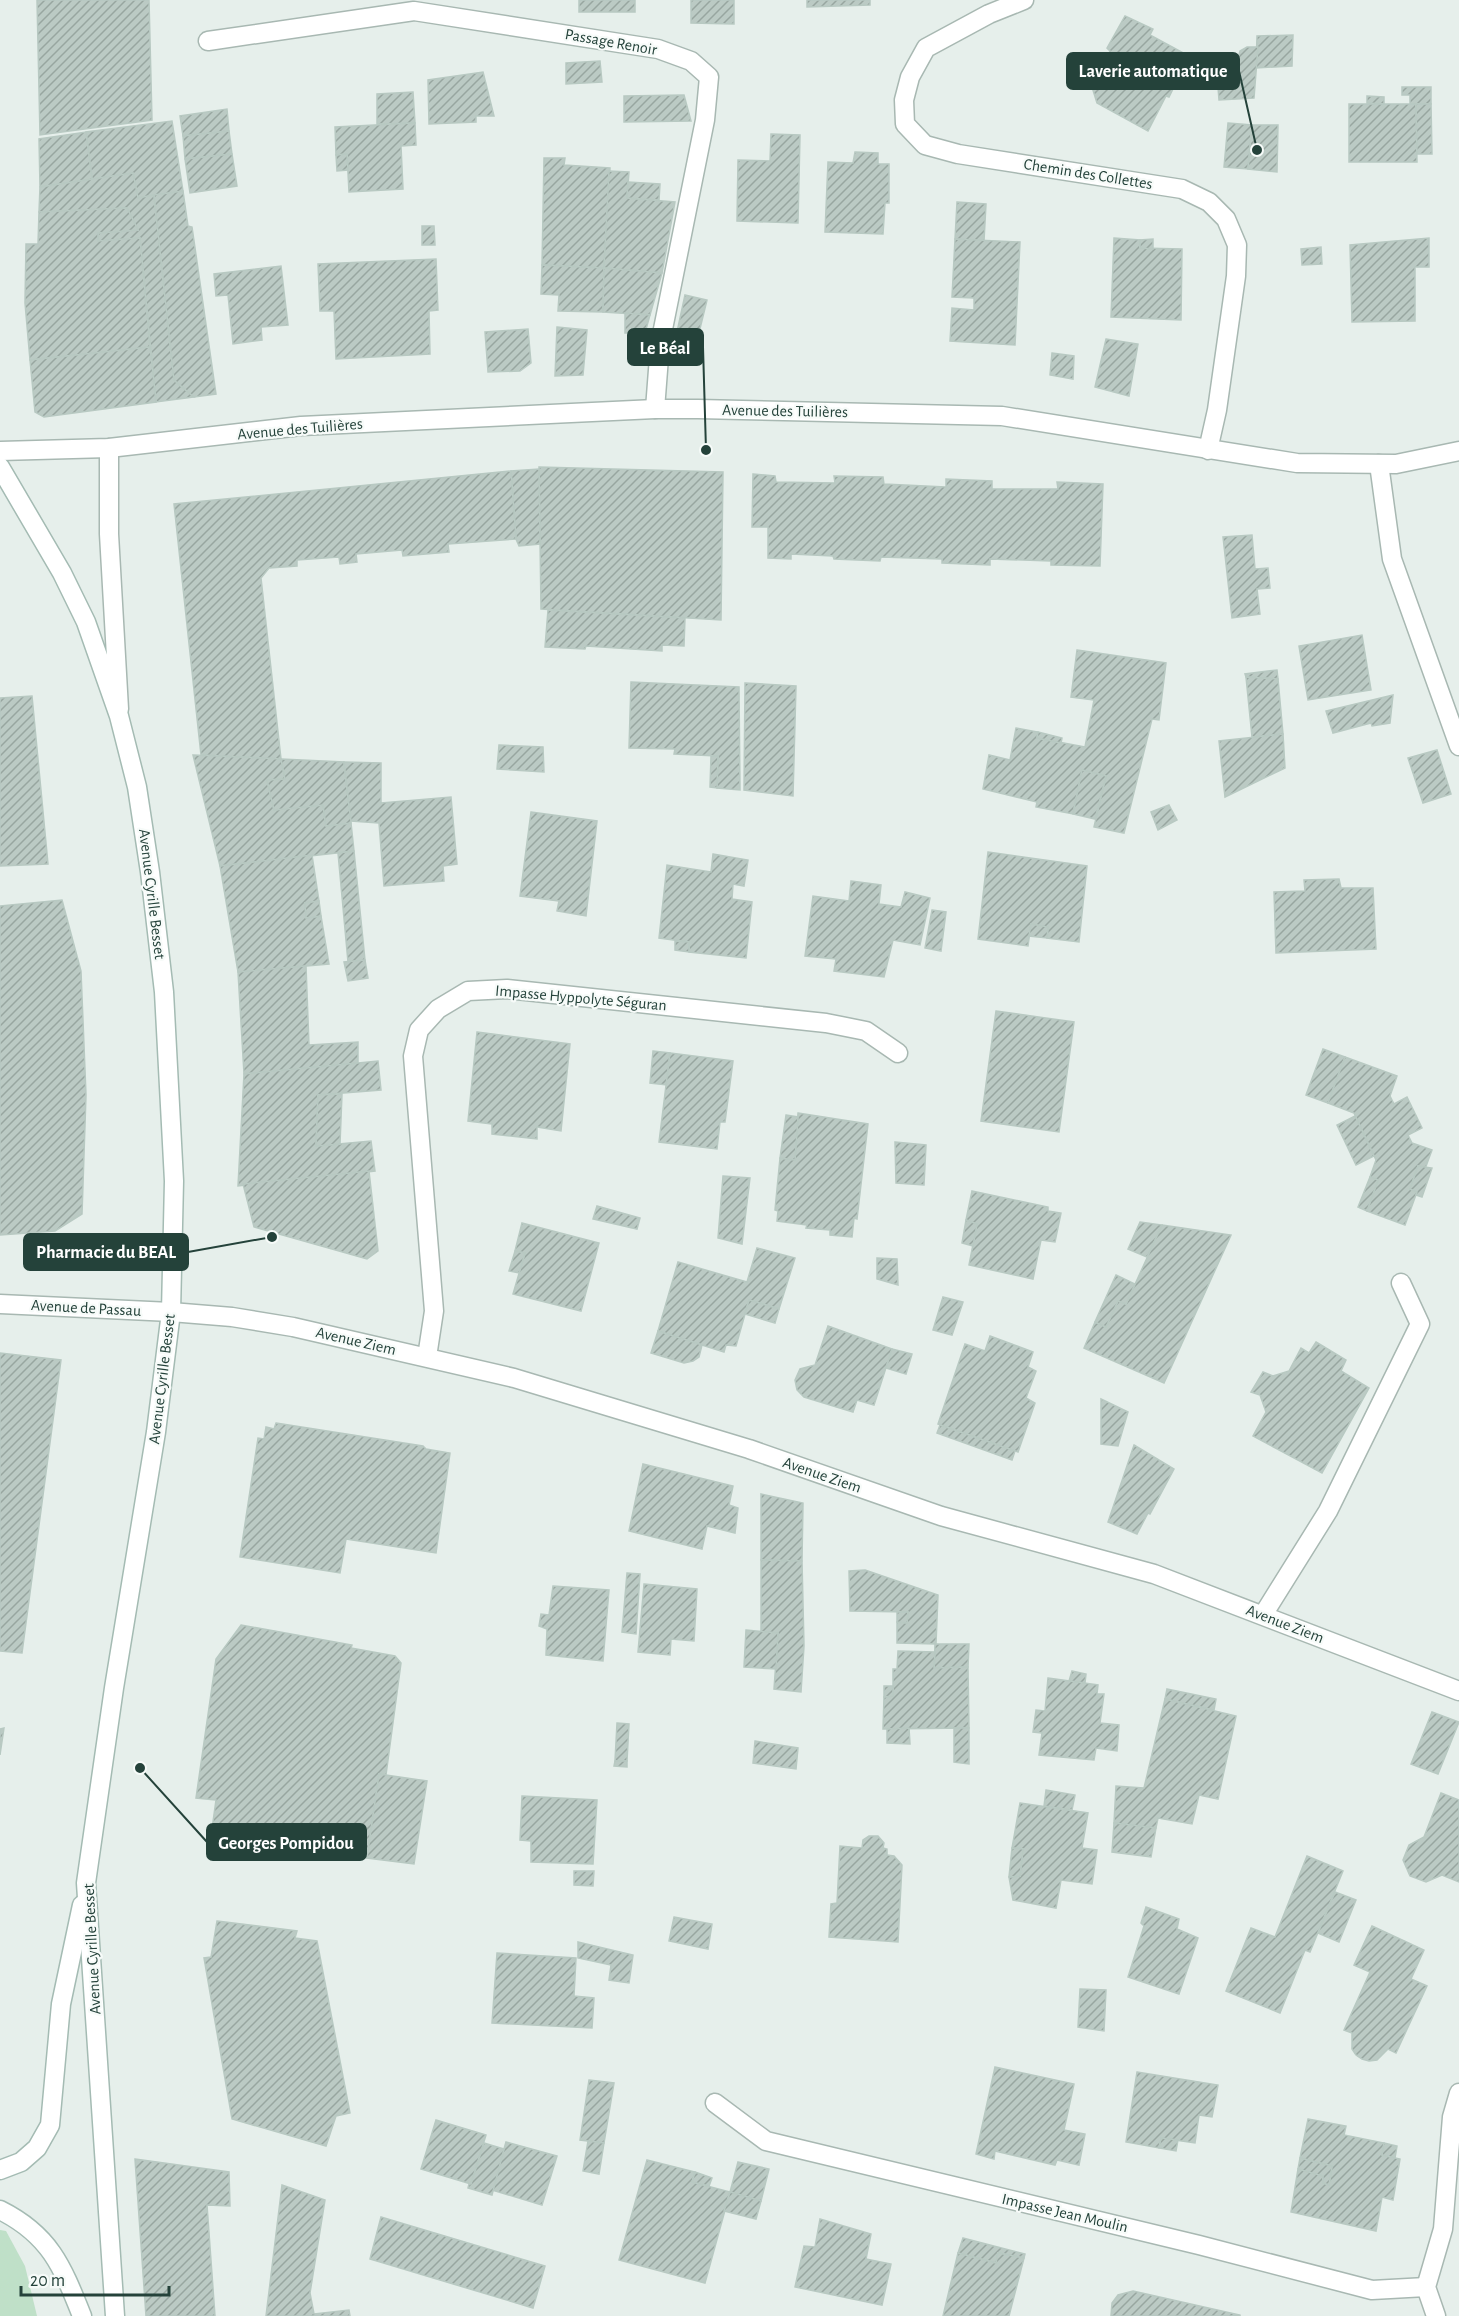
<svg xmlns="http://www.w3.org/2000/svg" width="1459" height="2316" viewBox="0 0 1459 2316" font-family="'Alegreya Sans',sans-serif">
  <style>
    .green { fill: #bfe0c8 }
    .building { fill: url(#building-hatch); stroke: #b8c9c2; stroke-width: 1.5 }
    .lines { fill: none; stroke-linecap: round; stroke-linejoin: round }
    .service-casing { stroke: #a8b8b2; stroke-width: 21 }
    .minor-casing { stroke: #a8b8b2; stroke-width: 21 }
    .tertiary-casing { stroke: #a8b8b2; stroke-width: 21 }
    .secondary-casing { stroke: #a4bbb3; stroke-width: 21 }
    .service { stroke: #fff; stroke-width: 18 }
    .minor { stroke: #fff; stroke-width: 18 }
    .tertiary { stroke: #fff; stroke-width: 18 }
    .secondary { stroke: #fff; stroke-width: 18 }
    .labels { text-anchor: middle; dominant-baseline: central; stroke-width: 4.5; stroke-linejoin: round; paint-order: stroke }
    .street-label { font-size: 16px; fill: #24423a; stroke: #f7fbf9 }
    .leader { fill: none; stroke: #24423a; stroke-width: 2 }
    .callout-dot { fill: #24423a; stroke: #f7fbf9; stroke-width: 2 }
    .callout { fill: #24423a; stroke: #24423a; stroke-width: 2 }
    .callout-label { font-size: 18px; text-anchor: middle; font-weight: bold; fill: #fff }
  </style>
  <defs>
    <pattern id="building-hatch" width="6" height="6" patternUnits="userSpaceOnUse" patternTransform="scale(1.5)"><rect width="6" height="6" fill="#bbcac4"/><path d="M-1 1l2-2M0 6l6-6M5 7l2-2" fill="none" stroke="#98a6a0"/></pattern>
  </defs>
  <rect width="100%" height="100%" fill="#e6efeb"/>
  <path class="green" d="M0,2230L6,2231L25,2266L37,2316H0Z"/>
  <g class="building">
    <path d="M37,0H149L152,120L40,135Z"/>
    <rect x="579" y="0" width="56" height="12"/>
    <path d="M691,0H734V24L691,23Z"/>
    <path d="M807,0H870V5L807,7Z"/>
    <path d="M1125,16L1153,29L1150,35L1189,56L1169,97L1166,96L1148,131L1097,103L1092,87L1110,51L1107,48Z"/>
    <path d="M1293,35L1292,66L1256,68L1257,36Z"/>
    <path d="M1247,47H1258L1254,98L1219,100L1217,74L1234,73L1240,51Z"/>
    <path d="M600,61L602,82L566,84V63Z"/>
    <path d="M483,72L494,116H476V122L429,124L428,80Z"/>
    <path d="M1402,87H1431V104H1410V95H1402Z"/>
    <path d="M413,92L415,123L377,124V94Z"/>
    <path d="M684,95L691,121L624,122V96Z"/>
    <path d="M1367,96L1384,97V104L1367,103Z"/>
    <path d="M1349,104H1416L1417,162H1349Z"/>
    <path d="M1416,104H1431L1432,154H1417Z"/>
    <path d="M227,109L229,131L183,136L180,116Z"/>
    <path d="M172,121L183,191L138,198L133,173L92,179L86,132Z"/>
    <path d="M415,123L416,145L401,146L403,189L349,192L347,154L336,155L335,127Z"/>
    <path d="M1228,123L1252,125L1248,169L1224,167Z"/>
    <path d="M1252,125H1278L1277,172L1248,169Z"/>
    <path d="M229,131L232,154L185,159L183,136Z"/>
    <path d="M86,132L92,179L40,187L39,139Z"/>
    <path d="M771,134L800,135L798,223L737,221L738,160L770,161Z"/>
    <path d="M855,152L878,153V164H889V203H885L883,234L825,232L828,162L853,163Z"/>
    <path d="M232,154L237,186L190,193L185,159Z"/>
    <path d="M347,154L348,170L337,171L336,155Z"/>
    <path d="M544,158H565L564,165L610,168L604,268L542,265Z"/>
    <path d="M609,171L629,172L627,198L675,202L662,273L604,268Z"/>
    <path d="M133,173L138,198L154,195L174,380L194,397L156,402L140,238L98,241V233L138,230L127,208L39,212L40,187Z"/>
    <path d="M628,182L660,184L659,200L627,198Z"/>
    <path d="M183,191L188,226L192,227L216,394L194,397L174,380L154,195Z"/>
    <path d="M957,202L986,204L984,241L955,239Z"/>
    <path d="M127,208L138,230L98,233V241L140,238L150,347L30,360L25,303L26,244H38L39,212Z"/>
    <path d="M422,226H434L435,245H422Z"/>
    <path d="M1114,238L1140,240V248L1182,249L1181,320L1111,317Z"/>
    <path d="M1429,238V267H1415V321L1352,322L1350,245Z"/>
    <path d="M955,239L1020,242L1015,345L950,341L952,308L974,310V298L952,297Z"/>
    <path d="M1153,239V249L1140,248V240Z"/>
    <path d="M1321,247L1322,264L1302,265L1301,249Z"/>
    <path d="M436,259L438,310L429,311L430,354L336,359L334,311H320L318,264Z"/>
    <path d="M542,265L604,268L603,312L558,311L559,295L541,294Z"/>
    <path d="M281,266L288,325L261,327L262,340L233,344L228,295L216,296L214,274Z"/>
    <path d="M604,268L662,273L650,315L603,312Z"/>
    <path d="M685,295L707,300L697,341H675Z"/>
    <path d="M625,313L650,315L645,333H625Z"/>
    <path d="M557,327L587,330L583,375L555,376Z"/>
    <path d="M528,329L531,363L520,371L488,372L485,332Z"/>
    <path d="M1106,339L1138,344L1129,396L1095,387Z"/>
    <path d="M150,347L156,402L44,417L35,412L30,360Z"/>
    <path d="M1052,353L1074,356L1073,379L1050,375Z"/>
    <path d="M539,467L723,472L721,620L541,609Z"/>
    <path d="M539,469L540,544L519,546L516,539L511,471Z"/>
    <path d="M511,471L516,539L448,544L449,552L403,556L402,550L356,554L357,562L340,564L339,557L297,560V566L269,568L261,578L281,759L201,755L174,504Z"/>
    <path d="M753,474L775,476L776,482L835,483L834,476L883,477L884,484L946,487V479L992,481V489H1058L1057,482L1103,484L1100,566L1051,565V561L990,559V565L942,563V559L881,557L880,561L834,559L833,556L791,554V559L768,558V527H752Z"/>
    <path d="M1252,535L1255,569L1268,568L1270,588L1257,589L1260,614L1232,618L1223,537Z"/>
    <path d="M548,610L685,618L684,646L662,645V651L586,646L585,649L545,647Z"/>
    <path d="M1362,635L1371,690L1308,700L1299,646Z"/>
    <path d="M1077,650L1166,663L1159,720L1152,719L1124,833L1094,827L1106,776L1082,770L1073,814L1036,807L1037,802L983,789L989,755L1010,760L1016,728L1038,732L1037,738L1085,747L1094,700L1071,697Z"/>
    <path d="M1277,670L1278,679L1246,677L1245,674Z"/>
    <path d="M1246,677L1278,679L1283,734L1252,737Z"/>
    <path d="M631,682L739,687L740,790L717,788L718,756L674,754L675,749L629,748Z"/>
    <path d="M745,683L796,686L793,796L744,790Z"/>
    <path d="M1393,695L1390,723L1372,726L1371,723L1333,733L1326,711Z"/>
    <path d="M32,696L48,864L0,866V698Z"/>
    <path d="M1038,732L1062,738L1061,743L1037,738Z"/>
    <path d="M1283,734L1285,768L1225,797L1219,741Z"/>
    <path d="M499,745L543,747L544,772L497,769Z"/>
    <path d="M1437,750L1451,794L1423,803L1408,758Z"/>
    <path d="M193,755L281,759L285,779L267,780L274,810L323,805L326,826L351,823L354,851L220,866Z"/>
    <path d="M711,756H718L717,788L710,787Z"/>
    <path d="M281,759L344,762L351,823L326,826L323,805L274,810L267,780L285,779Z"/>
    <path d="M344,762L381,763V803L451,797L457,864L443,866L444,881L384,886L379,823L351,821Z"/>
    <path d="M1082,770L1106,776L1095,819L1073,814Z"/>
    <path d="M1169,805L1177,820L1158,830L1151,812Z"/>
    <path d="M531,812L597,821L586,916L557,911L559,901L520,896Z"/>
    <path d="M354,851L365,960L348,962L338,853Z"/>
    <path d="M988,852L1087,866L1079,942L1047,938L1048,927L1031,924L1028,946L978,939Z"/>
    <path d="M713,854L748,860L744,886L733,884L732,899L752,902L746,958L689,952V942L659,938L667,865L711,872Z"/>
    <path d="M312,855L319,901L305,903L306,918L321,916L329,964L238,972L220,866Z"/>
    <path d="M1339,879L1341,888H1373L1376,949L1276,953L1274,892L1305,891L1304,880Z"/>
    <path d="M851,881L881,885L879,904L901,907L905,892L930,898L920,945L893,940L884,977L834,971L836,959L805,956L813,896L849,901Z"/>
    <path d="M62,900L81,971L86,1095L82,1214L55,1231L0,1235V906Z"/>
    <path d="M319,901L321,916L306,918L305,903Z"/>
    <path d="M932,910L946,912L941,951L925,948Z"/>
    <path d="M1031,924L1048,927L1047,938L1029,936Z"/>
    <path d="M675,941L689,942V952L675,950Z"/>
    <path d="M365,960L368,978L348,981L344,962Z"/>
    <path d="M306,966L309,1045L358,1042V1063L244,1074L238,972Z"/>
    <path d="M996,1011L1074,1022L1059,1132L981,1121Z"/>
    <path d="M477,1032L570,1044L561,1131L537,1127V1139L492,1134V1124L468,1121Z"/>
    <path d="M1323,1049L1345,1057L1328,1103L1306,1095Z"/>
    <path d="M653,1051L670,1053L667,1085L650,1083Z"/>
    <path d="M670,1053L733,1061L725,1122H720L717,1149L659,1142Z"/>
    <path d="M1345,1057L1397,1076L1390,1096L1394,1104L1407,1097L1422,1128L1408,1135L1412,1143L1432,1150L1425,1169L1418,1166L1410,1189L1417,1192L1405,1225L1367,1211L1378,1180L1370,1177L1376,1160L1354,1113L1328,1103Z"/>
    <path d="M378,1061L381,1090L318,1095L316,1146L371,1141L375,1171L238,1186L244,1074Z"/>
    <path d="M342,1094L340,1144L316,1146L318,1095Z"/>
    <path d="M798,1113L868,1124L857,1219L854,1218L852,1237L830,1235V1230L806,1228L807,1225L777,1221L778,1211L775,1210L780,1158L795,1160Z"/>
    <path d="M786,1115L798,1117L795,1160L780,1158Z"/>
    <path d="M1355,1116L1374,1156L1356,1165L1337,1125Z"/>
    <path d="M895,1142L926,1145L924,1185L896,1183Z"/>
    <path d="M1418,1166L1432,1168L1422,1197L1416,1195L1417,1192L1410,1189Z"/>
    <path d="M369,1171L378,1251L367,1259L254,1227L243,1184Z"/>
    <path d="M723,1176L750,1178L742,1244L718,1238Z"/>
    <path d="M1370,1177L1378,1180L1367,1211L1358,1207Z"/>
    <path d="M972,1191L1048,1207V1211L1061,1213L1055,1242L1041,1240L1033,1279L969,1265L977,1224L966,1220Z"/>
    <path d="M597,1206L640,1218L637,1229L593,1219Z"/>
    <path d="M966,1220L977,1224L973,1246L962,1243Z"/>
    <path d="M1140,1222L1162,1225L1147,1257L1128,1249Z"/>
    <path d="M522,1223L599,1243L581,1311L513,1294L525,1253L515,1251Z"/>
    <path d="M1162,1225L1231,1235L1164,1383L1084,1348L1095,1322L1106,1327L1118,1301L1126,1304Z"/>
    <path d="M757,1248L795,1258L779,1309L749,1300L736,1346L726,1345L724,1352L658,1331L678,1262L747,1282Z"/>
    <path d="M515,1251L525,1253L519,1273L509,1271Z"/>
    <path d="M877,1258L897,1259L898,1285L877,1279Z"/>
    <path d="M1116,1275L1135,1284L1126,1304L1118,1301L1106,1327L1095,1322Z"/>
    <path d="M943,1297L963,1302L952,1335L933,1330Z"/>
    <path d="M749,1300L779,1309L775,1323L745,1314Z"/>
    <path d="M828,1326L892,1349L874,1405L857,1400L853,1412L804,1397L797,1390L795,1380L800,1369L815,1365Z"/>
    <path d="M658,1331L702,1345L699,1357L693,1361L684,1363L651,1353Z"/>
    <path d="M990,1336L1033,1352L1028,1367L1036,1371L1026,1398L1035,1403L1018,1452L938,1424L965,1344L985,1351Z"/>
    <path d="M1316,1342L1346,1360L1341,1371L1369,1388L1322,1473L1253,1436L1266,1412L1260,1395L1251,1392L1263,1372L1273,1376L1289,1371L1301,1348L1309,1353Z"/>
    <path d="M892,1349L912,1354L906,1374L886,1368Z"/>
    <path d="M0,1353L61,1360L22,1653L0,1651Z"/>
    <path d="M1101,1399L1128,1412L1118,1446L1101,1444Z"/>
    <path d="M276,1423L423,1446L426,1449L450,1453L436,1553L346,1539L340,1573L240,1557L258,1438L264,1439L266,1427L274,1429Z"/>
    <path d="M940,1425L1015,1451L1012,1460L937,1433Z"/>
    <path d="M1134,1445L1174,1469L1150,1514L1148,1513L1137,1534L1108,1522Z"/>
    <path d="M643,1464L733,1486L729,1505L738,1508L735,1533L707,1526L702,1549L629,1531Z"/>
    <path d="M761,1494L803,1503L802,1561L761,1560Z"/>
    <path d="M761,1560L802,1561L804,1646L801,1692L774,1689L778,1633L761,1632Z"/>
    <path d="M865,1570L938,1595L936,1644L897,1643V1622L907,1623L908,1612L850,1611L849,1571Z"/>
    <path d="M627,1573L640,1574L636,1634L622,1632Z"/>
    <path d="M644,1584L697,1589L694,1641L671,1639L670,1655L638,1652Z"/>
    <path d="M553,1586L609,1590L603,1661L546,1655L547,1629L539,1626L541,1614L549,1615Z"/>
    <path d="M897,1612H908L907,1623L897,1622Z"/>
    <path d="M241,1625L352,1645L351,1648L395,1656L401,1663L386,1775L379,1774L367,1858L211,1836L216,1800L196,1798L216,1659Z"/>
    <path d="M746,1630L778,1633L776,1669L744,1667Z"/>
    <path d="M935,1644H969L968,1667L934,1668Z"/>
    <path d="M898,1651L935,1652L934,1668L968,1667L969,1728L883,1729L884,1697L893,1696V1669H897Z"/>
    <path d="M1072,1671L1086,1674L1085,1683L1069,1681Z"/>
    <path d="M1048,1678L1098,1685L1097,1694H1104L1100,1723L1119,1725L1117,1751L1096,1748L1094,1760L1039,1755L1042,1733L1033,1732L1036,1710L1045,1711Z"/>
    <path d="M884,1686H893V1696L884,1697Z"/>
    <path d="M1167,1689L1216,1699L1214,1710L1165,1699Z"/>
    <path d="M1165,1699L1236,1716L1218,1799L1199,1795L1192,1824L1158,1818L1156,1828L1114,1823L1116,1786L1144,1788Z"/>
    <path d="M1432,1712L1459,1722L1438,1774L1411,1764Z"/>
    <path d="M617,1723L629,1724L627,1761H615Z"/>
    <path d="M4,1728L0,1755V1729Z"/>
    <path d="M909,1728L910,1744L887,1743V1729Z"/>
    <path d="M954,1728H969V1764L954,1762Z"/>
    <path d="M755,1741L798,1748L796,1769L753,1763Z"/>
    <path d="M615,1761H627V1767L614,1766Z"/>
    <path d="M379,1774L427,1781L414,1864L367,1858Z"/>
    <path d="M1046,1790L1075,1795L1072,1810L1044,1806Z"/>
    <path d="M1441,1793L1459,1800V1882L1442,1875L1426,1882L1410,1876L1403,1860L1409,1845L1424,1837Z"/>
    <path d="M522,1796L597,1800L593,1864L531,1862V1841L520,1840Z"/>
    <path d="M1020,1803L1088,1813L1082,1848L1097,1850L1092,1884L1061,1880L1056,1908L1013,1900L1009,1877L1020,1876L1023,1849L1012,1848Z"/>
    <path d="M1114,1823L1156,1828L1151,1857L1112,1852Z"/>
    <path d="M869,1836H878L884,1843L883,1848L887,1849V1855L894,1856L902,1865L898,1942L829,1937L831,1904L837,1903L840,1846L862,1848L863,1840Z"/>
    <path d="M1012,1848L1023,1849L1020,1876L1009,1877Z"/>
    <path d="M1307,1856L1343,1871L1310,1952L1305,1950L1280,2013L1226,1991L1251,1928L1275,1937Z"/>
    <path d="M574,1871H594L593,1886L574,1885Z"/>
    <path d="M1335,1892L1356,1900L1339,1942L1318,1933Z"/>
    <path d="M1146,1907L1179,1919L1177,1929L1198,1938L1179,1994L1128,1977L1144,1926L1141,1923Z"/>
    <path d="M674,1917L712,1924L708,1949L669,1941Z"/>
    <path d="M217,1921L297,1931L295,1938L317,1941L350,2113L336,2116L326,2146L232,2119L204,1958L211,1957Z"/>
    <path d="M1372,1926L1424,1950L1411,1979L1427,1986L1396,2053L1388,2049L1377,2060L1369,2061L1362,2059L1356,2055L1352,2049V2033L1344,2030L1370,1972L1354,1965Z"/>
    <path d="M578,1942L633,1955L629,1983L609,1980L611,1965L578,1958Z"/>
    <path d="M497,1953L576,1958L574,1996L594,1998L592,2028L492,2023Z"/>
    <path d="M1080,1989L1106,1990L1104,2031L1078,2027Z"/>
    <path d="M995,2067L1074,2084L1064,2130L1085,2134L1079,2165L1057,2160L1055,2165L995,2151L994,2159L976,2154Z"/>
    <path d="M1137,2072L1218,2085L1212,2117L1199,2115L1195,2143L1161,2138L1159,2148L1126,2142Z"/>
    <path d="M589,2080L614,2083L604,2143L580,2140Z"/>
    <path d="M1308,2119L1346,2126L1344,2135L1384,2143L1382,2155L1400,2159L1393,2200L1382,2197L1376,2231L1291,2212L1298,2169L1323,2176V2183L1329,2185L1332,2166L1300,2158Z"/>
    <path d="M436,2120L486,2135L471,2184L421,2169Z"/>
    <path d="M1161,2138L1178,2140L1176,2151L1159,2148Z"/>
    <path d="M588,2141L604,2143L599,2174L583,2171Z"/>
    <path d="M506,2142L557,2156L542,2205L492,2190Z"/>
    <path d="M484,2143L504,2149L492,2195L468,2188L469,2184H471Z"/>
    <path d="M1384,2143L1397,2146L1395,2158L1382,2155Z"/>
    <path d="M1300,2158L1332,2166L1329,2185L1323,2183V2176L1298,2169Z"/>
    <path d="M135,2159L229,2172L230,2206L207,2205L215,2316H146Z"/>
    <path d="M647,2160L695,2172L692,2182L730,2192L705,2283L619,2260Z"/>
    <path d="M738,2162L769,2169L761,2201L730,2192Z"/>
    <path d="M695,2172L712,2178L709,2186L692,2182Z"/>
    <path d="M282,2185L325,2200L310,2293L314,2314L349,2310L350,2316H266Z"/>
    <path d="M730,2192L761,2201L756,2219L724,2211Z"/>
    <path d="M381,2217L545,2266L533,2308L370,2259Z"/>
    <path d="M820,2219L871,2234L866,2259L891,2264L882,2305L795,2287L804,2246L815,2247Z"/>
    <path d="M963,2238L1025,2254L1024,2258L998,2253L996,2263L958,2253Z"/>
    <path d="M958,2253L996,2263L998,2253L1024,2258L1009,2316H943Z"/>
    <path d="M1133,2291L1240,2315V2316H1111L1112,2303L1118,2295Z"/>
  </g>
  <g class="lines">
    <defs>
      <g id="service">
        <path d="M1379,464L1392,559L1459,746"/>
        <path d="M1263,1615L1328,1511L1420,1324L1401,1283"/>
      </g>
      <g id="minor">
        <path d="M1024,0L989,14L926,48L910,77L904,100L905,124L925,145L958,154L1182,189L1209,202L1226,219L1237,245L1236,276L1217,410L1208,450"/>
        <path d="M208,41L414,11L658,49L691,61L709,77L705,120L660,344L655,409"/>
        <path d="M0,1304L171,1312L232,1317L293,1327L514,1378L749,1449L941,1516L1154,1574L1459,1691"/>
        <path d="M427,1357L434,1311L413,1056L419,1030L438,1009L468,991L507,989L826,1023L866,1031L898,1053"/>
        <path d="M715,2103L766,2141L1199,2245L1372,2290L1426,2287"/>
        <path d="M1436,2316L1426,2287L1443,2229L1452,2117L1459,2093"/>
      </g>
      <g id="tertiary">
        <path d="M109,448V534L119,709"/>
        <path d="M0,451L109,448L301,426L655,409H698L1002,416L1297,463L1396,464L1459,451"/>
      </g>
      <g id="secondary">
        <path d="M0,467L62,573L86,622L119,716L137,787L150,872L164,992L174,1181L171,1312L156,1432L114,1688L86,1883L115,2316"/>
        <path d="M0,2170L21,2162L37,2148L50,2125L61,2004L82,1905"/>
        <path d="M0,2210C50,2235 62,2266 82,2316"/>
      </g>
    </defs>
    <use href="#service" class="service-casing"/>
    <use href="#minor" class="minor-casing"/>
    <use href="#tertiary" class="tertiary-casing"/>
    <use href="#secondary" class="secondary-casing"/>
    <use href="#service" class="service"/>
    <use href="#minor" class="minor"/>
    <use href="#tertiary" class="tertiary"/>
    <use href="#secondary" class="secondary"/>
  </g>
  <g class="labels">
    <g class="street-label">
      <text transform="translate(611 42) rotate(10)">Passage Renoir</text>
      <text transform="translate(1088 174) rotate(9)">Chemin des Collettes</text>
      <text transform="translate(785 411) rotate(1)">Avenue des Tuilières</text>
      <text transform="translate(300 429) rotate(-5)">Avenue des Tuilières</text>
      <text transform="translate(152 894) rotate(83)">Avenue Cyrille Besset</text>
      <text transform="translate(581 998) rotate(5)">Impasse Hyppolyte Séguran</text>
      <text transform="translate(86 1308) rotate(3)">Avenue de Passau</text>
      <text transform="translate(356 1341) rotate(13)">Avenue Ziem</text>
      <text transform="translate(162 1379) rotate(-83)">Avenue Cyrille Besset</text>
      <text transform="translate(822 1475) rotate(19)">Avenue Ziem</text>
      <text transform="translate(1285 1624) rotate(21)">Avenue Ziem</text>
      <text transform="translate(92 1949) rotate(-93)">Avenue Cyrille Besset</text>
      <text transform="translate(1065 2213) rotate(13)">Impasse Jean Moulin</text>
    </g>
  </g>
  <path class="leader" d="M1257 150L1239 71M706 450L703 347M272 1237L188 1252M140 1768L207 1842"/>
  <g class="callout-dot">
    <circle cx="1257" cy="150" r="6"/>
    <circle cx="706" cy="450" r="6"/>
    <circle cx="272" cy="1237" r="6"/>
    <circle cx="140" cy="1768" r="6"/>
  </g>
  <g class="callout">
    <rect x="1067" y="53" width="172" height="36" rx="6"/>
    <rect x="628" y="329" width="75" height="36" rx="6"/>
    <rect x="24" y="1234" width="164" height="36" rx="6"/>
    <rect x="207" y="1824" width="159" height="36" rx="6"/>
  </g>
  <g class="callout-label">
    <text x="1153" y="77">Laverie automatique</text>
    <text x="665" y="354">Le Béal</text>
    <text x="106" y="1258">Pharmacie du BEAL</text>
    <text x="286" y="1849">Georges Pompidou</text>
  </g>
  <path d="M21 2286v9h148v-9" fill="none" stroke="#24423a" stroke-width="3"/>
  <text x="30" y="2286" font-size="18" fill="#24423a" stroke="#f7fbf9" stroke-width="4.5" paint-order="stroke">20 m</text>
</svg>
